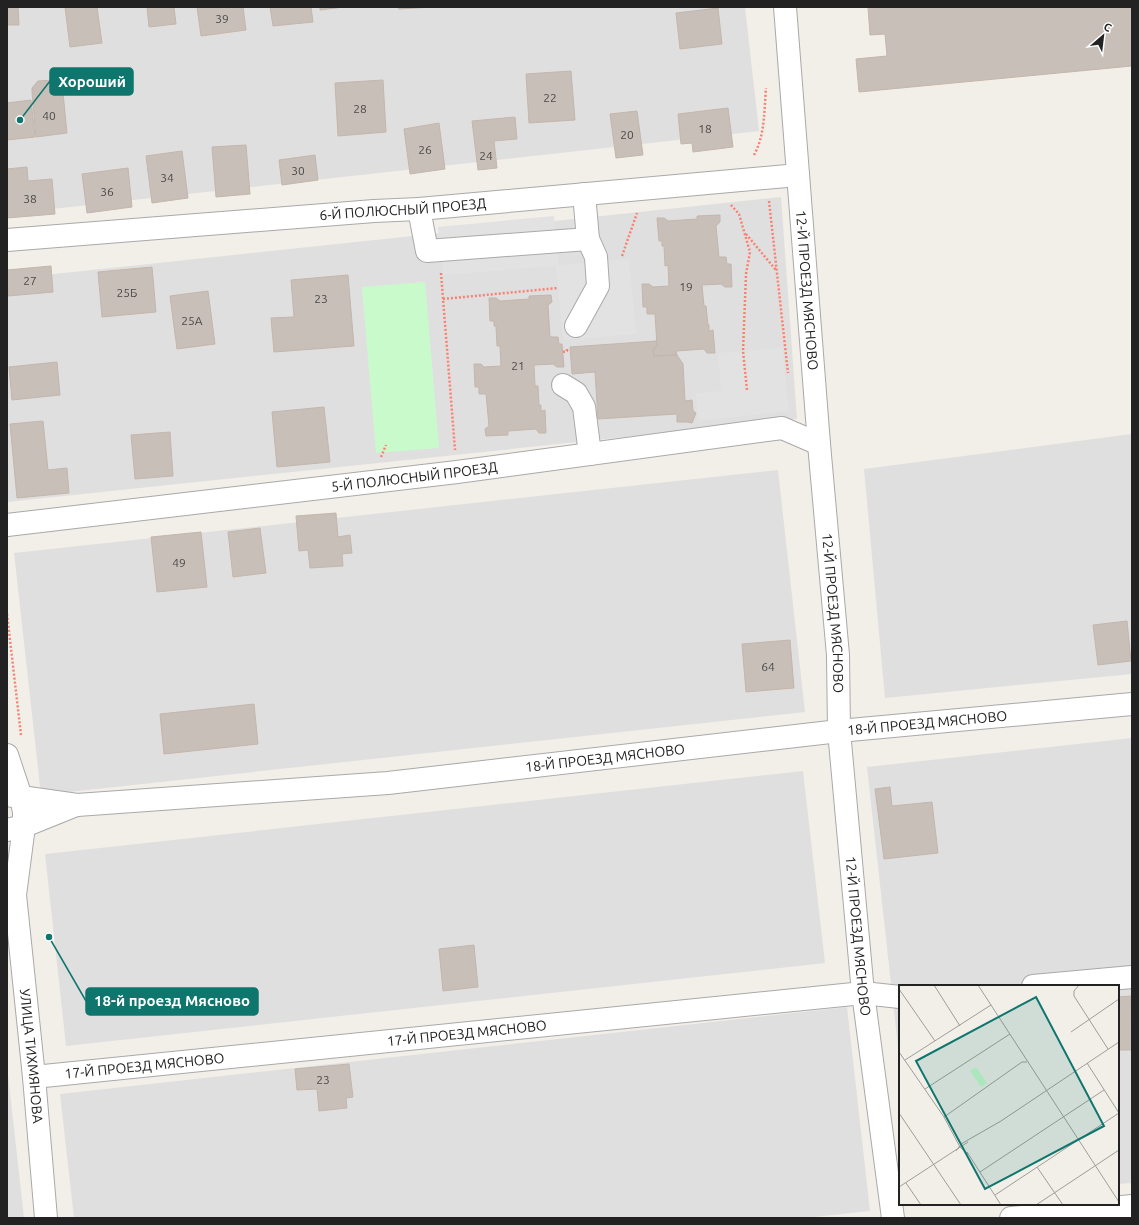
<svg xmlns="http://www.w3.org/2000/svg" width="1139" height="1225" viewBox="0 0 1139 1225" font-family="Ubuntu,sans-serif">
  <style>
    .residential { fill: #e0dfdf }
    .park { fill: #c8facc }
    .parking { fill: #e2e2e2 }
    .building { fill: #c7bfb8; stroke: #c4b6ab }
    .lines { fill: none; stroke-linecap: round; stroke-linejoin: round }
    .minor-casing { stroke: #a9a9a9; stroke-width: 24 }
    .path { stroke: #fa8072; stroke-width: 2.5; stroke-dasharray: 2 2; stroke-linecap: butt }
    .minor { stroke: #fff; stroke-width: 22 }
    .labels { text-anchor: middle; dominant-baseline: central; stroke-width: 3; stroke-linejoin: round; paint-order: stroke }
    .number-label { font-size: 12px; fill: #4b4948 }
    .street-label { font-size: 14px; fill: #222; stroke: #fff }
    .inset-road { fill: none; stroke: #9f9d99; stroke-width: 1 }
    .view { fill: #0f766e; fill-opacity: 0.15; stroke: #0f766e; stroke-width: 2 }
    .inset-edge { fill: none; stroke: #222; stroke-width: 2 }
    .leader { fill: none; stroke: #0f766e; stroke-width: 1.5 }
    .callout-dot { fill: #0f766e; stroke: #fff; stroke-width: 1.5 }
    .callout { fill: #0f766e; stroke: #0f766e; stroke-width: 1.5 }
    .callout-label { font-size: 15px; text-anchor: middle; font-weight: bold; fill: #fff }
  </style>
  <rect width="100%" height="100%" fill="#f2efe9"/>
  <g class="residential">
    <path d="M16,7H745L759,131L7,214V8Z"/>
    <path d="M781,197L797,419L7,502V279Z"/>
    <path d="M1132,434V674L885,698L864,469Z"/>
    <path d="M778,470L805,712L41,795L14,553Z"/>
    <path d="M1132,738V1183L1118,1184V986H900V1065L867,767Z"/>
    <path d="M803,771L825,963L66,1046L45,854Z"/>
    <path d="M847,1007L870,1211L805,1218H74L60,1094Z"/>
    <path d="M7,1066L24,1218H7Z"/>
  </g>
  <path class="park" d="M425,282L439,448L376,453L362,287Z"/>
  <g class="parking">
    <path d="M554,216L559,265L629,259L636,334L563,340L556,266L443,275L438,227Z"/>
    <path d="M782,348L789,411L698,421L696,393L721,391L718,353Z"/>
  </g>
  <g class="building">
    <path d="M7,7H18L19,25H7Z"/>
    <path d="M65,7H97L102,43L70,47Z"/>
    <path d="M147,7H174L176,24L149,27Z"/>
    <path d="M197,7H243L246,30L201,36Z"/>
    <path d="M270,7H311L313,22L273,26Z"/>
    <path d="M320,7H344L320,10Z"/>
    <path d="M398,7H433L399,9Z"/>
    <path d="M868,7H1132V66L859,92L856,59L887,56L885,34L870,35Z"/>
    <path d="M718,8L722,44L680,49L676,13Z"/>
    <path d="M571,71L575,120L529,123L526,74Z"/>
    <path d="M53,80L59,85L63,93L67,133L36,137L32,92V88L38,81Z"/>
    <path d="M383,80L386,132L338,136L335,83Z"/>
    <path d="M31,100L35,137L7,140V103Z"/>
    <path d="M728,108L733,147L693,152L692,143L681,144L678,114Z"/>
    <path d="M637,111L643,155L616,158L610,114Z"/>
    <path d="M515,117L517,139L494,141L497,168L478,170L472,121Z"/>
    <path d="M439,123L445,169L410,174L404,129Z"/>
    <path d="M246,145L250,194L216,197L212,147Z"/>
    <path d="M182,151L188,198L152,203L146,156Z"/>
    <path d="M315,155L318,180L282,185L279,160Z"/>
    <path d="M27,167L28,181L52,179L55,214L7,218V169Z"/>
    <path d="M128,168L132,207L87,213L82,174Z"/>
    <path d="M720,215V222L716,226L719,257H726L727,264H731L732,287H725L721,284L702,285L704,306H706L708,325H709V331L713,330L715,353H707L704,349L676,351L677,355L654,356L653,349L657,346L655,314H647V307H643L642,284H649L653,287L669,286L668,265L665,266L664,246H662V241H659L657,218H664L668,221L697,219V216Z"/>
    <path d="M51,266L53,292L8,296L7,270Z"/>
    <path d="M152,267L156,312L102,317L98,272Z"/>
    <path d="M348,275L354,346L274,352L271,318L294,317L291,280Z"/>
    <path d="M208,291L215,344L177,349L170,296Z"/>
    <path d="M551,295L552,302L548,305L550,337H558L559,344H562L564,367H557L553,364L534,365L535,386H538L539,405H541V411L545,410L546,433H539L536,429L508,431V435L486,436L485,429L489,426L486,394H479V387H475L474,364H481L484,367L501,366L500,346H497L496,326H494V321H490L489,298H496L500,301L529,299V296Z"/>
    <path d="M656,341L657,346L653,349L654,356L677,355L683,364L685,401L692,400L693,411L696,413L692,423L688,422H677V414L598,419L595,372L572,374L570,347Z"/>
    <path d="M57,362L60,395L12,400L9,367Z"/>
    <path d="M324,407L330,462L277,467L272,412Z"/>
    <path d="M43,421L48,470L67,468L69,493L17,498L10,424Z"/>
    <path d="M170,432L173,476L135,479L131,435Z"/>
    <path d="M336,513L338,537L350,535L352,553L342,554L343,566L310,568L308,550L299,551L296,516Z"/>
    <path d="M260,528L266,573L233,577L228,532Z"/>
    <path d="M201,532L207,587L157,592L151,537Z"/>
    <path d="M1127,621L1131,661L1098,665L1093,625Z"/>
    <path d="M790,640L794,688L746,692L742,644Z"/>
    <path d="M254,704L258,744L164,754L160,714Z"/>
    <path d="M890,787L892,806L932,802L938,853L884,859L875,789Z"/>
    <path d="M474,945L478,987L443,991L439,949Z"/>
    <path d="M1131,996L1132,1050H1118V997Z"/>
    <path d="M349,1064L353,1097L346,1098L347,1108L319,1111L317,1089L297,1090L295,1069Z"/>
  </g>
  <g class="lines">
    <defs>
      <g id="minor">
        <path id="s1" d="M785,7L819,444L838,655L839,731L863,993L893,1218"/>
        <path d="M419,209L427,251L588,239"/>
        <path id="s2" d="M7,240L374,211L419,209L798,175"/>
        <path d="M576,326L598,286L596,257L588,239L584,194"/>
        <path d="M563,385L576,393L584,407L590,454"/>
        <path id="s3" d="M7,525L457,472L782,428L819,444"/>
        <path id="s4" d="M7,755L21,797L24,812V826L15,895L34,1077L46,1218"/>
        <path id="s5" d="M7,795L77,805L388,783L839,731L1132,704"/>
        <path d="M7,830L24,826L76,805"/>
        <path d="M1033,986L1132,977"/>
        <path id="s6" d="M34,1077L863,993L900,997"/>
        <path d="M1011,1218L1132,1206"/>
      </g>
    </defs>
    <use href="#minor" class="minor-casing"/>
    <g class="path">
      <path d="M754,155C765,135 764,112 766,88"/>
      <path d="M769,201L788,373"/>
      <path d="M731,205L739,214L750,252L746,274L743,351L747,390"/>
      <path d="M746,234L776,270"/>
      <path d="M622,256L637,213"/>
      <path d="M441,273L455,450"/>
      <path d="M443,299L558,288"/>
      <path d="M563,352L567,351V348"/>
      <path d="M381,457L386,445"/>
      <path d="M7,614L21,735"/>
    </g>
    <use href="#minor" class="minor"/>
  </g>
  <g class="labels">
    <g class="number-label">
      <text x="222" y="18">39</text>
      <text x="550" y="97">22</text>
      <text x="360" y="108">28</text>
      <text x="49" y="115">40</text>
      <text x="705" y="128">18</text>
      <text x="627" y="134">20</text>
      <text x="425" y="149">26</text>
      <text x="486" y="155">24</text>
      <text x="298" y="170">30</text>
      <text x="167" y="177">34</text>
      <text x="107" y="191">36</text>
      <text x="30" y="198">38</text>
      <text x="30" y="280">27</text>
      <text x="686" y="286">19</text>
      <text x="127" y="292">25Б</text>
      <text x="321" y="298">23</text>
      <text x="192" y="320">25А</text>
      <text x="518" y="365">21</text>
      <text x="179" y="562">49</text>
      <text x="768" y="666">64</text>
      <text x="323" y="1079">23</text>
    </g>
    <g class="street-label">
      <text stroke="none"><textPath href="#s2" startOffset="397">6-Й ПОЛЮСНЫЙ ПРОЕЗД</textPath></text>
      <text stroke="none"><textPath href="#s1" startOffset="284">12-Й ПРОЕЗД МЯСНОВО</textPath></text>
      <text stroke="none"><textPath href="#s3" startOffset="410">5-Й ПОЛЮСНЫЙ ПРОЕЗД</textPath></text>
      <text stroke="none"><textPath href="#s1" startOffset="608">12-Й ПРОЕЗД МЯСНОВО</textPath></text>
      <text stroke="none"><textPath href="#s5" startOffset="925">18-Й ПРОЕЗД МЯСНОВО</textPath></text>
      <text stroke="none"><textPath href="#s5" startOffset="601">18-Й ПРОЕЗД МЯСНОВО</textPath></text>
      <text stroke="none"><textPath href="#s1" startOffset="932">12-Й ПРОЕЗД МЯСНОВО</textPath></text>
      <text stroke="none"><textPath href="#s6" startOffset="435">17-Й ПРОЕЗД МЯСНОВО</textPath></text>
      <text stroke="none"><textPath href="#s4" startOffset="305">УЛИЦА ТИХМЯНОВА</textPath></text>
      <text stroke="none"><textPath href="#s6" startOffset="111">17-Й ПРОЕЗД МЯСНОВО</textPath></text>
    </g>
  </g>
  <g transform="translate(899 985)">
    <rect width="220" height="220" fill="#f2efe9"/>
    <path d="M77,82L88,98L82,102L71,86Z" fill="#c8facc"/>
    <path class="inset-road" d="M35,0L61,41M79,0L220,217M180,0L175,6V11L209,64M0,4L36,56M172,47L220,14M0,67L45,132L61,162L69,169M6,75L92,20M188,78L220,128M26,104L111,49M0,128L62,220M45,132L123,77H128M57,166L62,159L102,136L220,57M68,167L102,220M138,182L164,220M81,187L205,105M7,198L22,220M0,202L69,157M96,210L220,128M137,220L220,165"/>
    <path class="view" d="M137,12L205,141L86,204L17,76Z"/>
    <rect width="220" height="220" class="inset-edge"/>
  </g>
  <path class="leader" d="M20 120L50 81M49 937L86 1001"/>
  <g class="callout-dot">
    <circle cx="20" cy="120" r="4"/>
    <circle cx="49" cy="937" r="4"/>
  </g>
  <g class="callout">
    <rect x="50" y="68" width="83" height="27" rx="4"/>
    <rect x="86" y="988" width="172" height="27" rx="4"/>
  </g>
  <g class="callout-label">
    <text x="92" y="87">Хороший</text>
    <text x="172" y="1006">18-й проезд Мясново</text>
  </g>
  <rect width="1139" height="1225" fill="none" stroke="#222222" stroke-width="16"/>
  <g transform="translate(1103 36) rotate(28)" stroke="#ffffff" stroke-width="3" paint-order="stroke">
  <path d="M0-3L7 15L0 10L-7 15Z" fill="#222222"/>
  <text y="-6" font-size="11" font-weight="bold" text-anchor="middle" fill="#222222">С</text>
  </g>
</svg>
